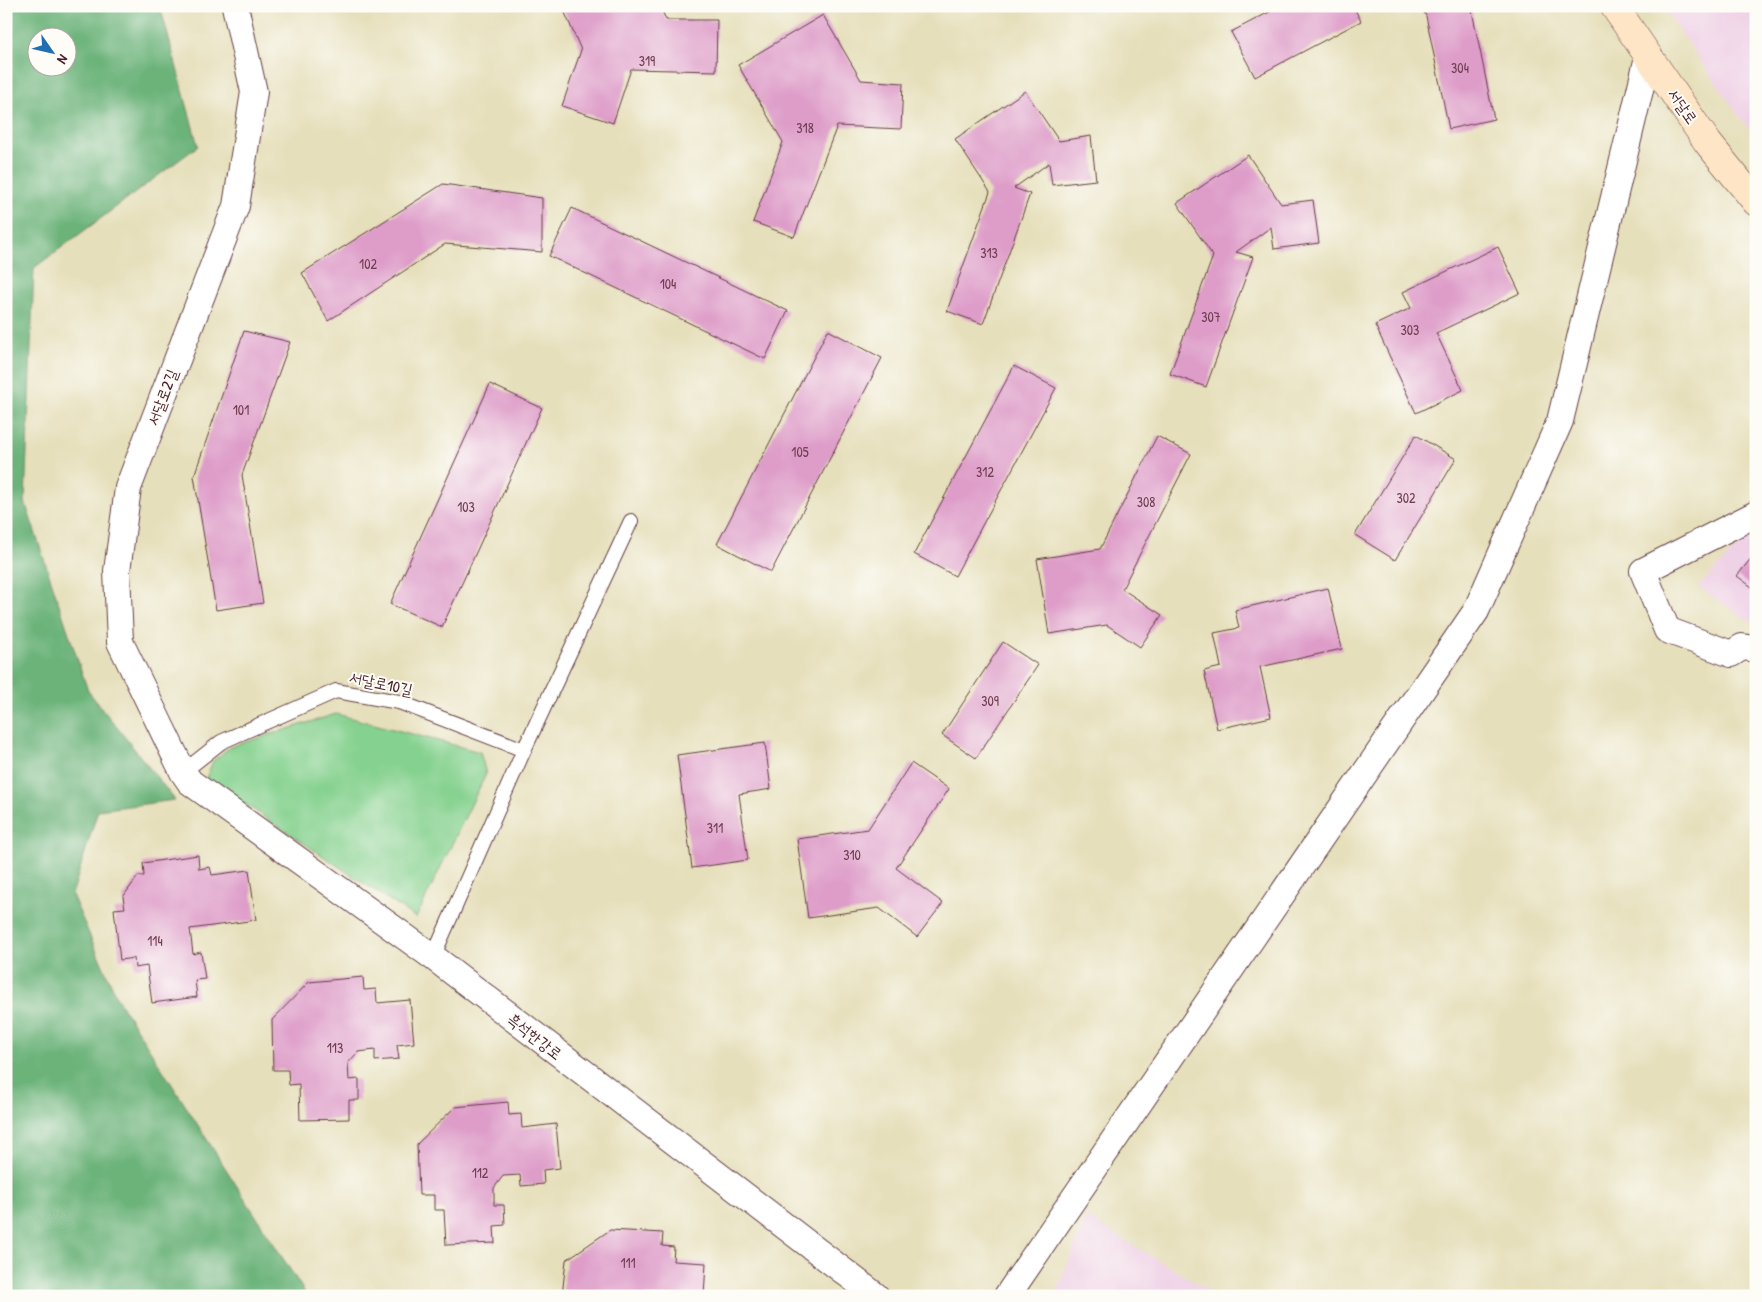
<svg xmlns="http://www.w3.org/2000/svg" width="1762" height="1302" viewBox="0 0 1762 1302" font-family="'Patrick Hand','Poor Story',sans-serif">
  <style>
    .built { fill: #efd0e6 }
    .green { fill: #85d18f; stroke: #68785d }
    .forest { fill: #6cb37a; stroke: #5b6952; fill-rule: evenodd }
    .building { fill: #de9dc9 }
    .lines { fill: none; stroke-linecap: round; stroke-linejoin: round }
    .lane-casing { stroke: #613c41; stroke-width: 16 }
    .street-casing { stroke: #613c41; stroke-width: 28 }
    .secondary-casing { stroke: #613c41; stroke-width: 29 }
    .lane { stroke: #fff; stroke-width: 14 }
    .street { stroke: #fff; stroke-width: 26 }
    .secondary { stroke: #fee5c5; stroke-width: 28 }
    .labels { text-anchor: middle; dominant-baseline: central; stroke-width: 4; stroke-linejoin: round; paint-order: stroke }
    .number-label { font-size: 14px; fill: #6f3e52 }
    .street-label { font-size: 16px; fill: #4a1f2b; stroke: #fdfcf7 }
  </style>
  <rect width="100%" height="100%" fill="#fdfcf7"/>
  <filter id="ink" filterUnits="userSpaceOnUse"><feTurbulence type="fractalNoise" baseFrequency=".02" numOctaves="2"/><feDisplacementMap in="SourceGraphic" scale="10" xChannelSelector="R" yChannelSelector="G"/><feConvolveMatrix kernelMatrix="1 2 1 2 8 2 1 2 1" color-interpolation-filters="sRGB"/></filter>
  <filter id="wash" filterUnits="userSpaceOnUse"><feTurbulence type="fractalNoise" baseFrequency=".0096" numOctaves="4" result="noise"/><feDisplacementMap in="SourceGraphic" scale="20" xChannelSelector="R" yChannelSelector="G"/><feGaussianBlur stdDeviation="1.12" result="paint"/><feColorMatrix in="noise" values="0 0 0 0 0 0 0 0 0 0 0 0 0 0 0 0 0 1.4 0 .05"/><feComposite in="paint" operator="in"/></filter>
  <g filter="url(#wash)">
    <rect width="100%" height="100%" fill="#e6dfbb"/>
    <g class="built">
      <path d="M1662,6H1756V136L1745,124Z"/>
      <path d="M1756,528V625L1698,587Z"/>
      <path d="M1086,1217L1218,1296H1055Z"/>
    </g>
    <path class="green" d="M336,714L480,752L486,774L416,918L206,778L213,761L230,747Z"/>
    <path class="forest" d="M6,6H160L198,146L34,268L25,502L88,691L175,800L98,810L72,895L118,1000L307,1296H6ZM38,38H68V68H38Z"/>
    <g id="blocks">
      <g class="building">
        <path d="M562,6H660L666,20H717L716,71L631,69L613,123L562,106L581,50Z"/>
        <path d="M1281,6H1353L1361,21L1255,77L1231,32Z"/>
        <path d="M1421,6H1471L1494,119L1449,129L1426,16Z"/>
        <path d="M823,15L861,80L903,83L901,129L837,126L794,237L753,222L783,142L738,65Z"/>
        <path d="M1025,91L1059,141L1091,136L1096,180L1052,185L1049,163L1014,188L1030,194L983,324L947,311L990,192L955,139Z"/>
        <path d="M1248,155L1281,204L1313,200L1319,243L1274,249L1271,227L1236,252L1253,257L1206,387L1170,374L1213,256L1177,203Z"/>
        <path d="M443,184L542,198V252L445,244L328,321L302,273Z"/>
        <path d="M572,208L788,311L765,359L549,256Z"/>
        <path d="M1498,247L1520,293L1436,333L1463,390L1416,413L1375,325L1411,308L1403,292Z"/>
        <path d="M828,330L882,358L771,572L717,544Z"/>
        <path d="M244,331L290,342L242,475L263,603L216,610L194,476Z"/>
        <path d="M1014,366L1056,388L955,576L914,554Z"/>
        <path d="M490,384L542,408L442,627L390,604Z"/>
        <path d="M1416,435L1456,459L1395,560L1355,535Z"/>
        <path d="M1157,436L1191,454L1122,589L1162,615L1140,647L1107,625L1049,634L1037,559L1100,549Z"/>
        <path d="M1756,552V590L1737,576Z"/>
        <path d="M1328,588L1342,649L1260,667L1271,717L1217,729L1204,671L1221,667L1214,633L1239,628L1235,610Z"/>
        <path d="M1003,642L1038,665L976,758L942,735Z"/>
        <path d="M765,743L771,789L739,794L748,860L692,868L677,755Z"/>
        <path d="M911,763L949,789L896,868L943,903L917,937L879,908L808,918L797,839L868,829Z"/>
        <path d="M198,855L199,869L210,867L212,875L249,870L256,920L190,929L193,954L201,952L205,979L195,980L197,997L152,1003L147,966L135,968L134,958L120,960L114,909L125,908L123,897L138,876H144L143,863Z"/>
        <path d="M363,977L364,990L376,989L377,1003L410,1000L414,1043L397,1045L399,1059L375,1061V1050L358,1052L348,1063L349,1080L359,1079V1100H349V1119L300,1120L299,1084L289,1085L288,1070H273L272,1020L309,982Z"/>
        <path d="M508,1102L509,1115L521,1114L522,1128L556,1124L560,1168L543,1170L544,1184L521,1186L520,1175L503,1176L494,1188V1205H504L505,1225L494,1226L495,1243L446,1245L444,1210H434V1195H419L417,1144L455,1107Z"/>
        <path d="M610,1230L663,1233L662,1246L674,1247L673,1261L706,1263L704,1296H562L566,1260Z"/>
      </g>
    </g>
  </g>
  <g filter="url(#ink)">
    <use href="#blocks" fill-opacity="0" stroke="#613c41" stroke-width="1"/>
    <g class="lines">
      <defs>
        <g id="lane">
          <path d="M183,772L221,742L336,691L399,702L524,750"/>
          <path d="M433,957L524,750L631,521"/>
        </g>
        <g id="street">
          <path d="M235,6L254,92L236,206L128,488L117,571L120,642L183,772L190,782L433,957L876,1296"/>
          <path d="M1756,514L1643,571L1667,630L1731,654L1742,647L1756,649"/>
          <path d="M1007,1296L1476,611L1560,421L1648,57"/>
        </g>
        <path id="secondary" d="M1614,6L1708,143L1756,202"/>
      </defs>
      <use href="#lane" class="lane-casing"/>
      <use href="#street" class="street-casing"/>
      <use href="#secondary" class="secondary-casing"/>
      <use href="#lane" class="lane"/>
      <use href="#street" class="street"/>
      <use href="#secondary" class="secondary"/>
    </g>
  </g>
  <g class="labels">
    <g class="number-label">
      <text x="647" y="60">319</text>
      <text x="1460" y="67">304</text>
      <text x="805" y="127">318</text>
      <text x="989" y="252">313</text>
      <text x="368" y="263">102</text>
      <text x="668" y="283">104</text>
      <text x="1211" y="316">307</text>
      <text x="1410" y="329">303</text>
      <text x="241" y="409">101</text>
      <text x="800" y="451">105</text>
      <text x="985" y="471">312</text>
      <text x="1406" y="497">302</text>
      <text x="1146" y="501">308</text>
      <text x="466" y="506">103</text>
      <text x="990" y="700">309</text>
      <text x="715" y="827">311</text>
      <text x="852" y="854">310</text>
      <text x="155" y="940">114</text>
      <text x="335" y="1047">113</text>
      <text x="480" y="1172">112</text>
      <text x="628" y="1262">111</text>
    </g>
    <g class="street-label">
      <text transform="translate(1683 106) rotate(55)">서달로</text>
      <text transform="translate(162 397) rotate(-69)">서달로2길</text>
      <text transform="translate(381 683) rotate(12)">서달로10길</text>
      <text transform="translate(535 1036) rotate(38)">흑석한강로</text>
    </g>
  </g>
  <rect width="1762" height="1302" fill="none" stroke="#fdfcf7" stroke-width="25"/>
  <g transform="translate(52 52) rotate(124)"><circle r="24" fill="#fdfcf7" stroke="#b5a4a5"/>
  <path d="M0-4L9 19L0 12L-9 19Z" fill="#1f6fb2"/>
  <text y="-8" font-size="14" font-weight="bold" text-anchor="middle" fill="#4a1f2b">N</text>
  </g>
</svg>
